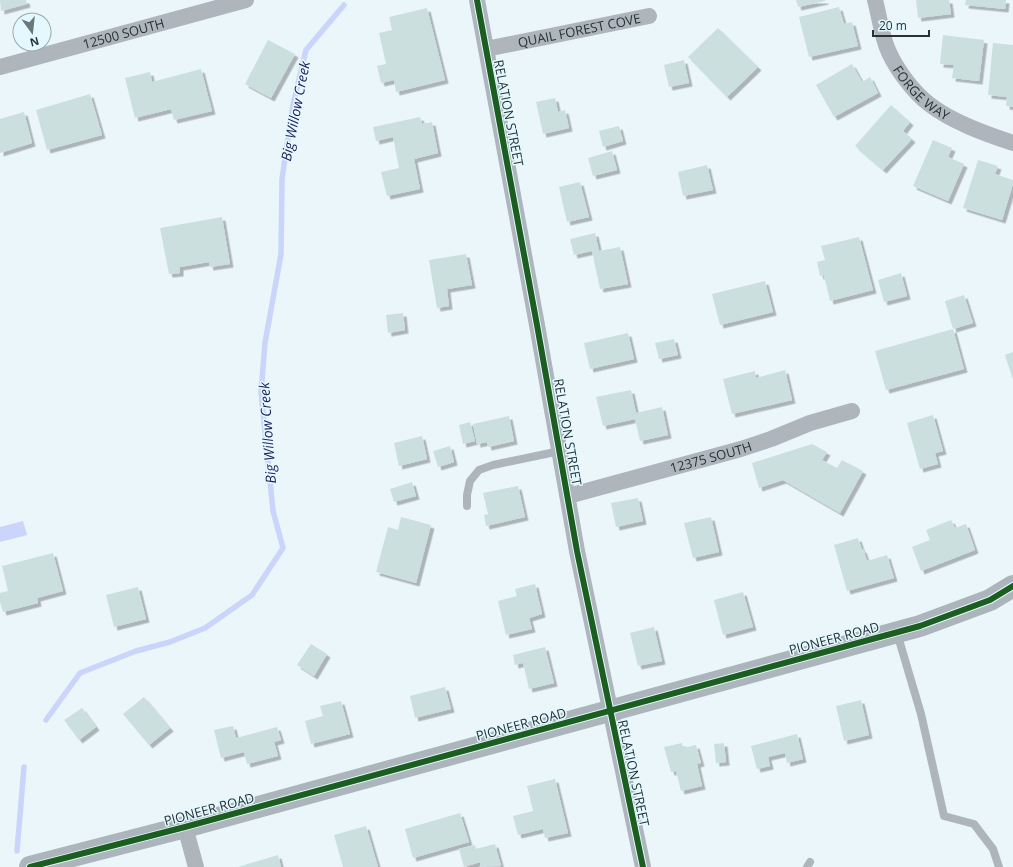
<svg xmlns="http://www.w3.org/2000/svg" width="1013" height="867" viewBox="0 0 1013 867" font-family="'Open Sans',sans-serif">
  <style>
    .water { fill: #cbd4fa }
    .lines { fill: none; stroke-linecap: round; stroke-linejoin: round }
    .stream { stroke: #cbd4fa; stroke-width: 5.5 }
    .building { fill: #ccdfdf; filter: url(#shadow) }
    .lane { stroke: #aeb5bc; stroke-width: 8 }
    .street { stroke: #aeb5bc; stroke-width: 16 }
    .secondary { stroke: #abb5bb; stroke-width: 22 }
    .cycleway-casing { stroke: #e4f9ff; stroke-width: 8 }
    .cycleway { stroke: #1b5e20; stroke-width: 6 }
    .labels { text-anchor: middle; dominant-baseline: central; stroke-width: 3; stroke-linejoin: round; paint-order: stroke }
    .street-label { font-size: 13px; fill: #253337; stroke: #e4f9ff }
    .water-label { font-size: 14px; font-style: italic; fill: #22205d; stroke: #e4f9ff }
  </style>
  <defs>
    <filter id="shadow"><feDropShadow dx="3.5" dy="3.5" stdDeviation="0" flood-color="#0004"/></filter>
  </defs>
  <rect width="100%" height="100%" fill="#eaf6f9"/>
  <path class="water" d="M23,521L27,535L0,542V527Z"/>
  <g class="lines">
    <g class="stream">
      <path d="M46,720L80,673L136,651L170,642L205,628L252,595L283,548L273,511L261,392L265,343L281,254L282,179L293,105L306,50L344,5"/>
      <path d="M17,851L24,767"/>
    </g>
  </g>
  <g class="building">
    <path d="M0,0H26L27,4L1,11Z"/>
    <path d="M796,0H825V1L798,7Z"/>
    <path d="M916,0H949L951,14L918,18Z"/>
    <path d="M966,0H1006L1005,9L965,5Z"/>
    <path d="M839,7L844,24L852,22L858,46L809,57L799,17Z"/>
    <path d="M427,8L445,80L396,92L394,80L381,83L377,66L386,64L379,33L392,30L389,17Z"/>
    <path d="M718,28L758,67L727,97L688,57Z"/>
    <path d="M943,35L984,40L979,81L952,78L954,65L940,64Z"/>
    <path d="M268,40L295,54L271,98L245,84Z"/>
    <path d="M993,43L1013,45V107L1006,106L1007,97L988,95Z"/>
    <path d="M684,60L689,83L669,87L664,65Z"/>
    <path d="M852,64L862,82L870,77L878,93L834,117L816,85Z"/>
    <path d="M201,69L212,111L174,120L171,109L135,118L125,78L150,72L152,82Z"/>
    <path d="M90,94L102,135L47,150L36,110Z"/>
    <path d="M555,98L558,112L565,110L569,128L543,134L536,102Z"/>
    <path d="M891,105L910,122L903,131L912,139L883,170L855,146Z"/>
    <path d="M24,112L32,143L0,153V119Z"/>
    <path d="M420,117L422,124L432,122L438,153L414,159L420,189L387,196L381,172L399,168L393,137L376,141L373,127Z"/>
    <path d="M619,126L623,141L603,147L599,131Z"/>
    <path d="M933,140L952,148L948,157L964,164L948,201L913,186Z"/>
    <path d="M612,151L617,170L593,176L588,158Z"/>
    <path d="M978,160L998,166L995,174L1013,180V184L1002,220L963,208Z"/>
    <path d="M707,165L713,190L683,196L678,172Z"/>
    <path d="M580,182L589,217L567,222L559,187Z"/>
    <path d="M222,217L230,264L210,267L209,262L180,267V273L169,274L160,228Z"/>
    <path d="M595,233L599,251L620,247L628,284L600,289L592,251L574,255L570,239Z"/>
    <path d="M859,237L873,290L830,301L824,275L820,276L817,262L825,260L821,246Z"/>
    <path d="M466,254L472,285L447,289L449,306L437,308L429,260Z"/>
    <path d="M901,273L907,296L884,302L878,280Z"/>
    <path d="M765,281L773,312L720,325L712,294Z"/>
    <path d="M964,295L973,323L953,329L945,301Z"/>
    <path d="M403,313L405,330L388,333L386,315Z"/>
    <path d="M953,329L964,369L886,390L875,351Z"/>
    <path d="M628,333L634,359L590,369L584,343Z"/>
    <path d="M674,339L678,355L659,359L655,343Z"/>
    <path d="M1013,352V380L1005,355Z"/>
    <path d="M785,370L792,400L732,414L723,379L755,371L756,378Z"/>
    <path d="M631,390L636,413L662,407L668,435L640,441L635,419L603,426L596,397Z"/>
    <path d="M933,415L943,451L935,453L938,464L920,469L907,423Z"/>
    <path d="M509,416L514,441L488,447L487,442L477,444L473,424Z"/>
    <path d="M470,422L475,441L463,444L459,425Z"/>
    <path d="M422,436L427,459L399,466L394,443Z"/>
    <path d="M812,444L827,452L822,460L837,468L842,460L863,471L840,513L783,480L759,488L752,463Z"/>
    <path d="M450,446L454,462L438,467L433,451Z"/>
    <path d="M412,482L416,496L394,502L390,489Z"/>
    <path d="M518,486L525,517L486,526L484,515L488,514L483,493Z"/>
    <path d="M638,498L643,521L616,527L611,503Z"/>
    <path d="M401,517L431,525L416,583L376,572L388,527L398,530Z"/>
    <path d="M711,517L719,552L693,558L684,523Z"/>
    <path d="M951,520L955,528L966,524L975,550L921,571L912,547L930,540L926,530Z"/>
    <path d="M858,538L862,550L863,549L867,561L887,555L894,578L847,591L834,545Z"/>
    <path d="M53,553L63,591L37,598L38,603L3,612L0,602V593L8,591L2,566Z"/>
    <path d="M535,584L542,614L529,618L532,629L506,635L498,601L517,596L515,589Z"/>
    <path d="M138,587L146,619L114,627L106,595Z"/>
    <path d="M743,592L753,627L723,635L714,600Z"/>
    <path d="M654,627L662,661L638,666L630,633Z"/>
    <path d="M311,644L327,654L314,676L297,665Z"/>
    <path d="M545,647L554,683L529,689L523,663L515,665L513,655Z"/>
    <path d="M445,687L451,709L415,718L410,696Z"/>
    <path d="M144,697L170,728L149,745L123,714Z"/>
    <path d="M861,700L869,735L844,741L836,706Z"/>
    <path d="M341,701L350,734L311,744L305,721L323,716L320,706Z"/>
    <path d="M82,708L96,727L79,740L64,720Z"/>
    <path d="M233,726L236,738L277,727L281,740L274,742L278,756L247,764L244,752L221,758L214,730Z"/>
    <path d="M797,734L803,759L787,763L785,753L768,757L770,766L757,769L751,746Z"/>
    <path d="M682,743L683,748L696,745L701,763L697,764L702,786L681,791L676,771L671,772L664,747Z"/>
    <path d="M724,743L726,762L716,763L714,744Z"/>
    <path d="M555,779L568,833L545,838L543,829L518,835L513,816L533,811L527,786Z"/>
    <path d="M460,813L469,842L413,858L405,829Z"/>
    <path d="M366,826L378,867H343L334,835Z"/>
    <path d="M495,844L501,866L481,867L480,862L464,867L459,849L475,845L476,849Z"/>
    <path d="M278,855L281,867H238Z"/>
  </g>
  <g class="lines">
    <g class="lane">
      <path d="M467,506V495L470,481L479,470L493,465L560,451"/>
      <path d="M897,633L921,714L944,816L974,824L993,849L999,867"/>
      <path d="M807,867L810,862"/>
    </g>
    <g class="street">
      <path d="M477,0L537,325L577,551L643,867"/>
      <path id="s1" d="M875,0C879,15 881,31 886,45C893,65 912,91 929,104C952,122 986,134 1013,143"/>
      <path id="s2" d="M486,49L649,16"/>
      <path id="s3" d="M0,67L246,0"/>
      <path id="s4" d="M568,496L741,449L771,439L810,423L852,411"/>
      <path d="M185,827L196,867"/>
    </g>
    <path class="secondary" d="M30,867L185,827L920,626L990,600L1013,586"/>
    <defs>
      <g id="cycleway">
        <path d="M477,0L537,325L577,551L643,867"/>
        <path d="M30,867L185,827L920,626L990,600L1013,586"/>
      </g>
    </defs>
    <use href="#cycleway" class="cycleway-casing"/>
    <use href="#cycleway" class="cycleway"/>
  </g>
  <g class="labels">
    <g class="street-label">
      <text stroke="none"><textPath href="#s2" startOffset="95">QUAIL FOREST COVE</textPath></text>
      <text stroke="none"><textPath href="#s3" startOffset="128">12500 SOUTH</textPath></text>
      <text stroke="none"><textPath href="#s1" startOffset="107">FORGE WAY</textPath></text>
      <text transform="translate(509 113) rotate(79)">RELATION STREET</text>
      <text transform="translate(568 432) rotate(80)">RELATION STREET</text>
      <text stroke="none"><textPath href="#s4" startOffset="148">12375 SOUTH</textPath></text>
      <text transform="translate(834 638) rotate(-15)">PIONEER ROAD</text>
      <text transform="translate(521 724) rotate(-15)">PIONEER ROAD</text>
      <text transform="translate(634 773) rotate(78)">RELATION STREET</text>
      <text transform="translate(209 809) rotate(-15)">PIONEER ROAD</text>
    </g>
    <g class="water-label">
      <text transform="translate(295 111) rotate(-79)">Big Willow Creek</text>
      <text transform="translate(267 433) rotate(-94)">Big Willow Creek</text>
    </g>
  </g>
  <g transform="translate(32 32) rotate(165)"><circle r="19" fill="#e4f9ff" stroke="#98aaaf"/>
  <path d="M0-3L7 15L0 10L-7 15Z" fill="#6a777b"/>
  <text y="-6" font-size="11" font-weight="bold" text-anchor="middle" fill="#253337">N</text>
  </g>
  <path d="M873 30v6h56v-6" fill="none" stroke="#253337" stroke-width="2"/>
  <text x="879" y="30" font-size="12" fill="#253337" stroke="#e4f9ff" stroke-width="3" paint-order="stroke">20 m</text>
</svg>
